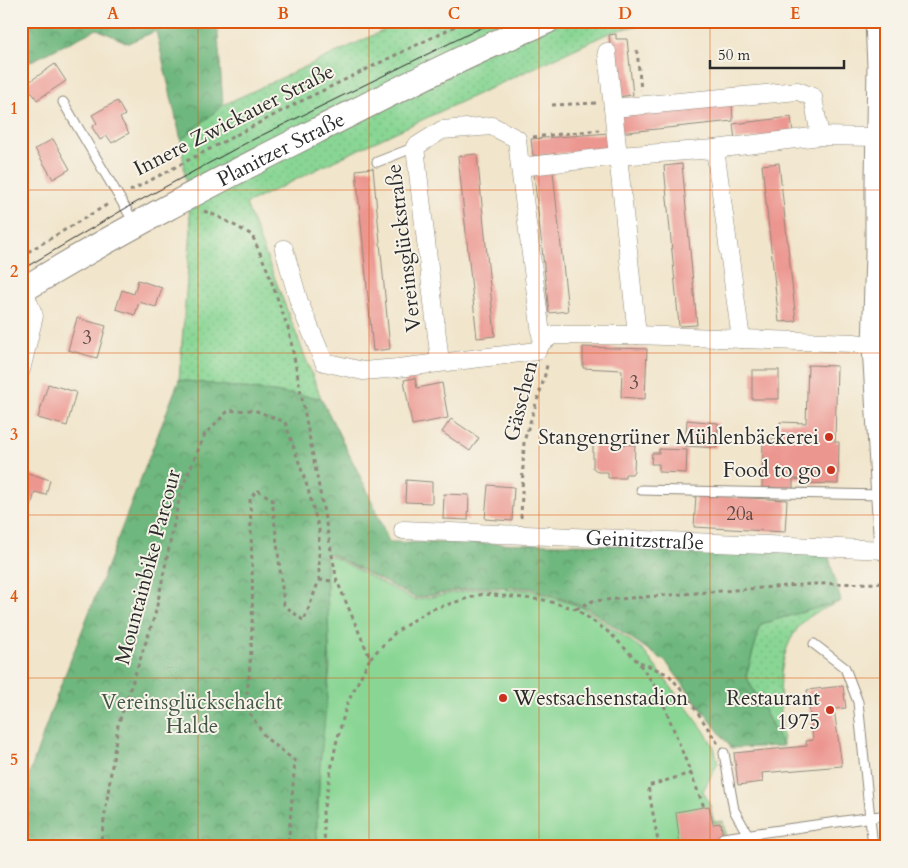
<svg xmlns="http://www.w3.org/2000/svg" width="908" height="868" viewBox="0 0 908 868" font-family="Cardo,serif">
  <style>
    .grass { fill: url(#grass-dots); stroke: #5a8060 }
    .forest { fill: url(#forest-crowns); stroke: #4c7154 }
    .pitch { fill: #89d694; stroke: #5a8060 }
    .building { fill: #ec9690 }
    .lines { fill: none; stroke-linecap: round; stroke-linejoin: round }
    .service-casing { stroke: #8e887b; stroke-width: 11 }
    .minor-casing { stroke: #8e887b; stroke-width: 19 }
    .secondary-casing { stroke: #8e887b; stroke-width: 27 }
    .path { stroke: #8e887b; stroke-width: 3; stroke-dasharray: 4 4; stroke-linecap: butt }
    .service { stroke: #fff; stroke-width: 9 }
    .minor { stroke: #fff; stroke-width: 18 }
    .secondary { stroke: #fff; stroke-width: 25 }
    .tram { stroke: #2b2b2b; stroke-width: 1 }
    .grid { fill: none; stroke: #df570e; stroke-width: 1; stroke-opacity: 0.55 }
    .poi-dot { fill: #c8321e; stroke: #f7f3e8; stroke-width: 2 }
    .labels { text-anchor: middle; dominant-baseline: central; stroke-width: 4; stroke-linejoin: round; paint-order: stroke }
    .number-label { font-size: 19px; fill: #5b4644 }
    .street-label { font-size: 21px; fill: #2b2b2b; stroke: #f7f3e8 }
    .poi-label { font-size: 21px; fill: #2b2b2b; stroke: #f7f3e8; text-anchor: end }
    .park-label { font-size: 21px; fill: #425645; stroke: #f7f3e8 }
    .neatline { fill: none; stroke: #df570e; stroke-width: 2 }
    .grid-label { font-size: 16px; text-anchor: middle; font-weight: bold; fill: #df570e }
  </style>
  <defs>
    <pattern id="grass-dots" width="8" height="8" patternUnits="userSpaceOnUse" patternTransform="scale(1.25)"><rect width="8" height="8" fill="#89d694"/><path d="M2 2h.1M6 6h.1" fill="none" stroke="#76b880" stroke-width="1.8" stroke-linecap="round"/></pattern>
    <pattern id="forest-crowns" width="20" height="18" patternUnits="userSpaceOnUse" patternTransform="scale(1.25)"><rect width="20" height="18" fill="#6eb77e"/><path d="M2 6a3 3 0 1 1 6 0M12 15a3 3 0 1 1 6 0" fill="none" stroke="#5b9567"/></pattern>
  </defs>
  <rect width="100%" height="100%" fill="#f7f3e8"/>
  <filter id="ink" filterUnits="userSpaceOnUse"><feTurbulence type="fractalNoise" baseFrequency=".02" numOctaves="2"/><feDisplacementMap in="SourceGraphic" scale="10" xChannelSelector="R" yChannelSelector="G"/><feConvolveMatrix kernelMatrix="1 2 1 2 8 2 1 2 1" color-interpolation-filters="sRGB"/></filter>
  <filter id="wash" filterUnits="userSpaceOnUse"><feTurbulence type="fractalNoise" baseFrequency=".0096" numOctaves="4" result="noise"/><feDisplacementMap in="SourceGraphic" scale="20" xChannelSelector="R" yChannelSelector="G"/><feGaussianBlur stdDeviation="1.12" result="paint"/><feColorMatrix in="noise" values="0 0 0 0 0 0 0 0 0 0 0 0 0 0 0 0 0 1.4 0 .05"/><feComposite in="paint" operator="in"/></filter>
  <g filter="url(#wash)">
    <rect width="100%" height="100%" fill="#f1e5cb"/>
    <g class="grass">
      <path d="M404,21H654L609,33L340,158L246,204L321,398L179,380L191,229L181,140L223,105Z"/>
      <path d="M841,601C831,606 812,613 804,621C772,653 781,704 783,746L746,676L761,624Z"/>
    </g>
    <g class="forest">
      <path d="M21,21H217L223,105L181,140L156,31L128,43L97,29L21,66Z"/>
      <path d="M179,380L321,398L367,490L389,542L639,545L828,554L841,601L761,624L746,676L783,746L731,748L666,662L587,608L530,588L478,587L415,598L331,554L325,556C327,593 329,631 329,667C327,727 315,786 317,847H21V799L51,711Z"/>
    </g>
    <path class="pitch" d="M332,556L414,600L477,589L530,590L584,608L642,649L703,729L714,747L718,763L703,791L710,805L714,822L723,821L727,847H318L317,829L320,767L330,668L326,558Z"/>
    <g id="blocks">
      <g class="building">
        <path d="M616,34V39H627L633,95L616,97L609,35Z"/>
        <path d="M55,64L66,81L37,100L26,84Z"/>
        <path d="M117,101L125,115L120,118L129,133L112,143L107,136L100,140L92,127L97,123L92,115Z"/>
        <path d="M732,103L733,121L619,133L617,115Z"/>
        <path d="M791,117L793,134L735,140L733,124Z"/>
        <path d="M609,133L610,149L533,156L531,139Z"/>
        <path d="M53,139L70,169L53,179L35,149Z"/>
        <path d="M477,154L495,336L477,338L458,156Z"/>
        <path d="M779,163L796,321L779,322L762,165Z"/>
        <path d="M682,164L697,325L679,326L664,166Z"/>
        <path d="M373,168L390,349L373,351L356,170Z"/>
        <path d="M553,172L568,311L549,313L534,174Z"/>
        <path d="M138,280L162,288L156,307L139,302L135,315L116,309L122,290L134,294Z"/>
        <path d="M77,318L106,326L97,358L68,350Z"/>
        <path d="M583,347L647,349L645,399L621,397L622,370L583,368Z"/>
        <path d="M808,365L837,366L835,442H839L838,484L808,483L809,480L793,479V489L762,488L763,439H780V422L806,423Z"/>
        <rect x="752" y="370" width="27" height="29"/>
        <path d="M415,378L417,388L442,383L448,418L412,425L404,380Z"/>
        <path d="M48,384L76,392L67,426L38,418Z"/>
        <path d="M451,419L479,438L470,451L442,432Z"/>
        <path d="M687,420L718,423L716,448L685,446Z"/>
        <path d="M593,442L635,445L634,471L632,474H625V478H608V472H598L593,468Z"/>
        <path d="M659,449L687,450L686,473L659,472V464H651L652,453H659Z"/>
        <path d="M22,471L50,480L46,495L35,492L28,517L21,515Z"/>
        <path d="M406,480L432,482V503L405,502Z"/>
        <path d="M488,485L514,487L512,521L485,519Z"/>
        <path d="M444,494L469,495L468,520L443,519Z"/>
        <path d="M696,495L787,500L785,532L694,527Z"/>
        <path d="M843,686L846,708L834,709L842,766L762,773L763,782L738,785L734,753L807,746L806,741L813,740L807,690Z"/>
        <path d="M709,806L713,824L721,823L724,847H680L676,812Z"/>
      </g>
    </g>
  </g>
  <g filter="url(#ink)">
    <use href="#blocks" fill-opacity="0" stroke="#8e887b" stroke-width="1"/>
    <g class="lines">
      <defs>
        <g id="service">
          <path d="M63,102L135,224"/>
          <path d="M377,162L415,147"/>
          <path d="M641,490L883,495"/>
          <path d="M814,644L845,668L858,702L873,847"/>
          <path d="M724,753L734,810L748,835L745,847"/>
          <path d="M723,838L887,815"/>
        </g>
        <g id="minor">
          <path d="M607,52L637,335"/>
          <path d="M613,108L798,91L813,97L820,136"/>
          <path d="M715,149L820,136L878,137"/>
          <path d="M520,167L542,342"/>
          <path d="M284,249L299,302L324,362L363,371L398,368L537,351L542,342L553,335H637L854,343L875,346"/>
          <path d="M440,362L415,147L442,130L492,126L517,139L520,167L618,156L715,149L741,339"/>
          <path d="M21,370L34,316L23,289"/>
          <path id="s1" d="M403,530L887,550"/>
        </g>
        <g id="secondary">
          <path d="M878,21L880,66L878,182V255L875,346L887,549"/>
          <path id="s2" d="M21,291C116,233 215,182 314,132C392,93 467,54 547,21"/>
        </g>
      </defs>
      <use href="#service" class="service-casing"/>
      <use href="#minor" class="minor-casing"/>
      <use href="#secondary" class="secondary-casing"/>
      <g class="path">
        <path d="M637,50L641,90"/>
        <path d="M552,105L597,103"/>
        <path d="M533,137L599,130"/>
        <path d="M130,191L293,105L466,21"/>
        <path d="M204,211L219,217L252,235L267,269L289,331L337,581L370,658L347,704L336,744L323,812L325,847"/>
        <path d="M21,256L110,203"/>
        <path d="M521,518L524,441L544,379L547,365"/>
        <path d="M319,580L337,581"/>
        <path d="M576,609L592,601L813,584L887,583"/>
        <path d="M370,658L396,632L429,610L483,594L544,600L576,609L611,634L638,662L655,686L664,705L704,807"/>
        <path d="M640,662L669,675L689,699L718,744"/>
        <path d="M100,847L118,725L155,615L181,490L205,434L228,411L254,410L285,422L307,486L319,529V580L304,621L284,605L272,499L257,490L250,499C252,568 256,637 245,706L266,738L295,761L288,847"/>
        <path d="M659,847L648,786L691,773"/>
        <path d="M662,847L693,843"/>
      </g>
      <use href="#service" class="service"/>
      <use href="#minor" class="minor"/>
      <use href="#secondary" class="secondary"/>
      <path class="tram" d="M21,270L126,208L248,142L495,21"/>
    </g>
  </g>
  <path class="grid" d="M198,21V847M369,21V847M539,21V847M710,21V847M21,190H887M21,353H887M21,515H887M21,678H887"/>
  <g class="poi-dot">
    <circle cx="829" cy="437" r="5"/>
    <circle cx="831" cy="470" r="5"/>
    <circle cx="503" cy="698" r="5"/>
    <circle cx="830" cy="710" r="5"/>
  </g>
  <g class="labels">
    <g class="number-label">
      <text x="87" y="338">3</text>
      <text x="634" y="383">3</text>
      <text x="740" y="514">20a</text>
    </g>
    <g class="street-label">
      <text transform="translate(234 120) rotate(-27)">Innere Zwickauer Straße</text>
      <text stroke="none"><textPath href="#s2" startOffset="296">Planitzer Straße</textPath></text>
      <text transform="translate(404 248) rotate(-97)">Vereinsglückstraße</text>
      <text transform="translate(521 401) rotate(-76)">Gässchen</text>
      <text stroke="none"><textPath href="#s1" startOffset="242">Geinitzstraße</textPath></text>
      <text transform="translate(148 567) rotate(-75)">Mountainbike Parcour</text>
    </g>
    <g class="poi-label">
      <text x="819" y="437">Stangengrüner Mühlenbäckerei</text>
      <text x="821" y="470">Food to go</text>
      <text x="513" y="698" text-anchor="start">Westsachsenstadion</text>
      <text x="820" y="698">Restaurant<tspan x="820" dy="24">1975</tspan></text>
    </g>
    <g class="park-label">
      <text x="192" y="702">Vereinsglückschacht<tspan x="192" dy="24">Halde</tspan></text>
    </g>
  </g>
  <rect width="908" height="868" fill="none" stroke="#f7f3e8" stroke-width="55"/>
  <path d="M710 60v8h134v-8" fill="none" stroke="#2b2b2b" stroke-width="2.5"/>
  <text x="718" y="60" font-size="15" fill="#2b2b2b" stroke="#f7f3e8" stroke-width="4" paint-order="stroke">50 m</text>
  <rect x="28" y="28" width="852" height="812" class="neatline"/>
  <g class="grid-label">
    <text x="113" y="19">A</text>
    <text x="283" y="19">B</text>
    <text x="454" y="19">C</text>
    <text x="625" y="19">D</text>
    <text x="795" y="19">E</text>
    <text x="14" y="114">1</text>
    <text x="14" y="277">2</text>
    <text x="14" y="440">3</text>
    <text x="14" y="602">4</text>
    <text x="14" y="765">5</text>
  </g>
</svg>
